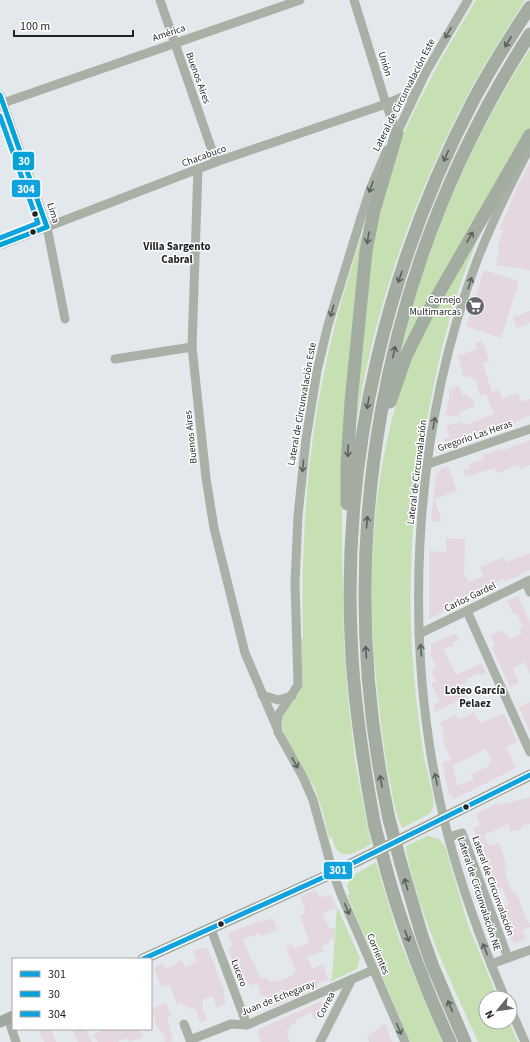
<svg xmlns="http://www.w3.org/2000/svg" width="530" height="1042" viewBox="0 0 530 1042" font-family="'Source Sans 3',sans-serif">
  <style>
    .green { fill: #c6e0b4 }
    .building { fill: #e4d7e0; fill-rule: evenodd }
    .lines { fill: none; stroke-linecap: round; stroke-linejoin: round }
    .minor { stroke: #a9b1a6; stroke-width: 9 }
    .major { stroke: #a0a89d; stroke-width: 11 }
    .highway { stroke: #a3aca1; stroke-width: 13 }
    .highway-bridge { stroke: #a3aca1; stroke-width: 13 }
    .bus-1-casing { stroke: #fff; stroke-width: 8 }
    .bus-2-casing { stroke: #fff; stroke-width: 8 }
    .bus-3-casing { stroke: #fff; stroke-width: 8 }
    .bus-1 { stroke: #10a3e0; stroke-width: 5 }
    .bus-2 { stroke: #03a2d7; stroke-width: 5 }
    .bus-3 { stroke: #10a3e0; stroke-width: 5 }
    .oneway { stroke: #5d625f }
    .oneway2 { stroke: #5a605d }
    .bus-dot { fill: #1f2225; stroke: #fff; stroke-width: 1.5 }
    .labels { text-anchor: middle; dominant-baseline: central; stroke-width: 3; stroke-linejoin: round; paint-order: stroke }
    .street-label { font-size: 10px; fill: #1f2225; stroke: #fff }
    .poi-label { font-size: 10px; fill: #1f2225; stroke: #fff; text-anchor: end }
    .neighbourhood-label { font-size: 11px; font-weight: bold; fill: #1f2225; stroke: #fff }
    .line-badge { stroke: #fff; stroke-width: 1.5 }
    .badge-label { font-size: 11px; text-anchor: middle; font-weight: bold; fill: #fff }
  </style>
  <rect width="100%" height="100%" fill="#e3e8ed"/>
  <g class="green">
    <path d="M476,0H525C508,28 489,56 473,85C414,195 369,318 354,443L368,256L402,137L418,103L441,59Z"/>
    <path d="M530,49V128L401,352C425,246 471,139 530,49Z"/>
    <path d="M369,209L342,487V539L344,644L348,700L356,767L371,844C354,853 338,865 332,837L329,838L323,813L315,789L285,735L282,726L284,714L300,691L303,683L300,638H303C301,548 306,460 324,373C335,317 353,263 369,209Z"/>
    <path d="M479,235C474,249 468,263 463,277C449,315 440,355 432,394C415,478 407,563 412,649C414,683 418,718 423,751C426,769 432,787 434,804L431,812L429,814L402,828C396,814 393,801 391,786C385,760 382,733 379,706C365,588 369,464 414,352C430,312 457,273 479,235Z"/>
    <path d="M428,836L439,839L445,846L468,925L498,998H486V1022H509L518,1042H478C457,995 435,949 419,900C414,882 408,865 406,846Z"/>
    <path d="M376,862L399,939L442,1042H410L347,895L350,894L347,886L351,877Z"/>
    <path d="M337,907L360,958L357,969L329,982L332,978Z"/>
  </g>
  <g class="building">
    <path d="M530,162V270L496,265L499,248H497L503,230H499L518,185Z"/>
    <path d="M484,270L519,281L501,338L466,326Z"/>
    <path d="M530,311V323L517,328L513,317Z"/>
    <path d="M482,340L489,361L483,364L492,392L499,389L502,399L518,393L521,402L530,399V416L515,422L516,424L503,429L502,425L456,439L458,444L447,448L444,439L449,437L446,426L462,421L463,426L494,414L486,394L480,395L475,379L472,380L471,376L464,378L458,356L477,349L475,343Z"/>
    <path d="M459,385L463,396L467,394L469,399L472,398L475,407L459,412L461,417L446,415L449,398V389Z"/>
    <path d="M530,440V465L521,469L519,465L497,473L495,468L465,477L463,470L470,468L469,464L484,459L482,455L500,449L501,451Z"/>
    <path d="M448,466L457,491L434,499L442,522L431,521L436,475L442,468Z"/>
    <path d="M446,538L465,539L464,574L469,582L483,576L480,567L504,557L507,562L530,553V570L505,582L504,579L475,593L477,596L429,619V551L446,552Z"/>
    <path d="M518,596L530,623V674L525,662L513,668L519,683L510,687L492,647L495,645L491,635L502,630L505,635L507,634L509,639L522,634L519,628L523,627L519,618L516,613L513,614L507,601Z"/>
    <path d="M456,633L459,640L453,642L454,645L444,649L456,675L482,663L486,673L481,676L479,673L467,679L468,682L461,685L467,696L435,712L434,704L440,702L432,686V683L436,681L431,671L436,668L431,655V644Z"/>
    <path d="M530,702V732L519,707Z"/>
    <path d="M474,712L480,723L504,713L517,742L506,747L516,768L455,799L449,795L442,762L452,760L442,741L445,740L442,734L445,733L440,723L455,715L458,720ZM486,749L492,761L488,763L489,766L471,774L474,779L457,786L453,766Z"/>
    <path d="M530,797V824L522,826V829L510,832L509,824L494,830L495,831L484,835L489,846L499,843L507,867L504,868L506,873H505L512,892L515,891L516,895L517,894L527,921L528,920L530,925V927L522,930L526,939L514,944L510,935H509L506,928H508L502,912L504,911L503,907L509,904L502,887L493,890L478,849L481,848L473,828L480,825L476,814L500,802L501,805Z"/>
    <path d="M316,890L318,896L323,895L324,898L331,895L337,907L323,913L329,928H335L334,940L330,939L329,943L321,947L324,951L307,957L312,969L323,964L328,979L317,984L318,987L269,1008L264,996L262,997L261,995L257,983L251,986L249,982L241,985L228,948L233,946L228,934L256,922L257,923L273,918L277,930L261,936L260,933L243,939L252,961H253L261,979L267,977L270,982L275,980L276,982L293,975L292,973L296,971L286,947L292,944L294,949L309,943L300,915L306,913L300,896Z"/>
    <path d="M203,947L208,949L212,959L225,992L223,993L226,1004L217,1008L213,996L202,1000L203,1004L202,1005L207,1020L200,1023L195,1007L189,1009L187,1005L183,1007L182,1002L177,1005L170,985L164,987L163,985L161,986L154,968L163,963L165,969L177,964L176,962L182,960L185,967L197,962L193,951Z"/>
    <path d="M322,1001L327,1013L325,1015L315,1020L311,1012L296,1020L297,1022L290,1025L291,1028L286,1030L290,1042H261L257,1030Z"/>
    <path d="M166,1003L171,1016L167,1018L173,1041L169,1042H165L163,1032L161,1033L159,1028H157L152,1009Z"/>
    <path d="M385,1023L392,1042H369L367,1037Z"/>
    <path d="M38,1029H51L56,1042H44Z"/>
    <path d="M72,1029H86L92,1042H78Z"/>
    <path d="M103,1029H140L143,1037L129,1042L127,1038L117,1042H98L93,1035Z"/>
  </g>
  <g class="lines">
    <g class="minor">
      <path d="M160,0L216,162"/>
      <path d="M354,0L386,104L397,133"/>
      <path d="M0,95L47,227L65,319"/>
      <path d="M0,104L300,0"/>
      <path d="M395,137L426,72L468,0"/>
      <path d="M387,150L371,187L360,221L328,325L317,371L306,439L298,516L295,583L298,685L279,714L277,723L278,732L303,777L313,800L333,873L342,897L405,1042"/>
      <path d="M198,169L192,347L206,478L214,528L245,653L277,728"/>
      <path d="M0,245L216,162L386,104L417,91"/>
      <path d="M115,359L192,347"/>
      <path d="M428,464L530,429"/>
      <path d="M526,582L530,592"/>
      <path d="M467,611L530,752"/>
      <path d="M419,634L530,580"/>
      <path d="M262,695L278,700L292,696"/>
      <path d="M449,837L462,833L508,958"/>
      <path d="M211,929L247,1025"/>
      <path d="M491,964L530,950"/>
      <path d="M505,998C482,944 462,889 447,832C401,650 411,438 476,263C491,224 509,187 528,151"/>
      <path d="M510,1008L525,1042"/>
      <path d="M8,1018L16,1042"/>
      <path d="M184,1024L191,1042"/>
      <path d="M190,1040L231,1024L247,1025L373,970"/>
      <path d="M320,1042L352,979"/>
    </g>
    <g class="major">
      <path d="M143,959L333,873L530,775"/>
      <path d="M0,1022L13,1016"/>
    </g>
    <g class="highway">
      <path d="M390,402L406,356L428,312L530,135"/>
      <path d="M347,504V464L351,402L366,251L374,211L397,133"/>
      <path d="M389,819C331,548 379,268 530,34"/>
      <path d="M375,827C363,763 353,699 351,635C343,449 388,263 474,99C491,67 510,37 530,7"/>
      <path d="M401,864L422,936L433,967L465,1042"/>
      <path d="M387,872C403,930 425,987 450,1042"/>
    </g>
    <g class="highway-bridge">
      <path d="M389,819L401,864"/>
      <path d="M375,827L387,872"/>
    </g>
    <defs>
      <path id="bus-1" d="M143,959L333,873L530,775"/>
      <g id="bus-2">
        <path d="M0,95L47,227"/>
        <path d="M0,245L47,227"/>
      </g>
      <path id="bus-3" d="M0,116L38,223L0,238"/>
    </defs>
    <use href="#bus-1" class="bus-1-casing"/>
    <use href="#bus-2" class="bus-2-casing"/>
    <use href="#bus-3" class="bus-3-casing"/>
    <use href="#bus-1" class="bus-1"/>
    <use href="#bus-2" class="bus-2"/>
    <use href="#bus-3" class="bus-3"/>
  </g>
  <defs><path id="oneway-shaft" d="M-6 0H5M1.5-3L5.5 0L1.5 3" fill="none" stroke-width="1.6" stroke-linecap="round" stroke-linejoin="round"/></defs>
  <g class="oneway">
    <use href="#oneway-shaft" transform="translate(448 33) rotate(120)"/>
    <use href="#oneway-shaft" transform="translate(371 187) rotate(110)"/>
    <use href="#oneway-shaft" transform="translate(470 283) rotate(-72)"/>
    <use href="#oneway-shaft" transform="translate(332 311) rotate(106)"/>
    <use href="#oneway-shaft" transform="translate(434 423) rotate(-80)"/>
    <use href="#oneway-shaft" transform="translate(303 466) rotate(96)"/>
    <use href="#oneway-shaft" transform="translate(421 650) rotate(-94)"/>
    <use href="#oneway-shaft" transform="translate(295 763) rotate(61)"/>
    <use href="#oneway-shaft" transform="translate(436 779) rotate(-101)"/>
    <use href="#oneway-shaft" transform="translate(347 909) rotate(67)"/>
    <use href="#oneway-shaft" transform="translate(485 949) rotate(-112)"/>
    <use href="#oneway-shaft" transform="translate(399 1029) rotate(67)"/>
  </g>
  <g class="oneway2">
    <use href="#oneway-shaft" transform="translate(508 42) rotate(122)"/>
    <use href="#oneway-shaft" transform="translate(446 156) rotate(114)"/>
    <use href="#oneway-shaft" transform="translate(470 237) rotate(-60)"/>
    <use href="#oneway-shaft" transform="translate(368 238) rotate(99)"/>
    <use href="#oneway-shaft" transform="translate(400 277) rotate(109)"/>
    <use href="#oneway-shaft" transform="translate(394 352) rotate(-77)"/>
    <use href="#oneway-shaft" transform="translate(368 403) rotate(100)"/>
    <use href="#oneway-shaft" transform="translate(348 451) rotate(93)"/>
    <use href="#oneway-shaft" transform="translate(367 522) rotate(-85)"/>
    <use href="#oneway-shaft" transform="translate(366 652) rotate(-94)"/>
    <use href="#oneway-shaft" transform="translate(381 781) rotate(-100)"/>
    <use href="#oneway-shaft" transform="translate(406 884) rotate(-106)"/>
    <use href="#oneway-shaft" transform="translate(407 936) rotate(70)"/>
    <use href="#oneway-shaft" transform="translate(450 1006) rotate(-113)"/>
  </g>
  <defs>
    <symbol id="supermarket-disc" viewBox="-11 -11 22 22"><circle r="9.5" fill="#64676b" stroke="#fff"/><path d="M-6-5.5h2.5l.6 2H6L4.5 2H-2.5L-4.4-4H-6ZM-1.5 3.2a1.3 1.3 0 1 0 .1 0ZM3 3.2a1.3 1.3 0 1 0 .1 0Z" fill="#fff"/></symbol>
  </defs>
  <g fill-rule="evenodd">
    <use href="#supermarket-disc" x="464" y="295" width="22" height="22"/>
  </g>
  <g class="bus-dot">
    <circle cx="35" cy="214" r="3.5"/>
    <circle cx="33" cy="232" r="3.5"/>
    <circle cx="466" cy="807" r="3.5"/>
    <circle cx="221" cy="924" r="3.5"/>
  </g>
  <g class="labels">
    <g class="street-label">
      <text transform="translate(169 33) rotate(-19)">América</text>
      <text transform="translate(385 64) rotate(73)">Unión</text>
      <text transform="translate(198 78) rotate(70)">Buenos Aires</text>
      <text transform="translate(404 95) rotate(-63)">Lateral de Circunvalación Este</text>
      <text transform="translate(204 156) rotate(-20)">Chacabuco</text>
      <text transform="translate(53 213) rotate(72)">Lima</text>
      <text transform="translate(302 404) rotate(-80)">Lateral de Circunvalación Este</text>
      <text transform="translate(475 436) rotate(-19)">Gregorio Las Heras</text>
      <text transform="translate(191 437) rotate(-96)">Buenos Aires</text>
      <text transform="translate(417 472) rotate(-83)">Lateral de Circunvalación</text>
      <text transform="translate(470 597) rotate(-26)">Carlos Gardel</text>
      <text transform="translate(493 886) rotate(70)">Lateral de Circunvalación</text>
      <text transform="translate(479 894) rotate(72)">Lateral de Circunvalación NE</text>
      <text transform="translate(378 954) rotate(67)">Corrientes</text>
      <text transform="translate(239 973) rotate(70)">Lucero</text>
      <text transform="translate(278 998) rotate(-22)">Juan de Echegaray</text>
      <text transform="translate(326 1005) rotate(-62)">Correa</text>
    </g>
    <g class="poi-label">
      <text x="461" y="300">Cornejo<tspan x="461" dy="12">Multimarcas</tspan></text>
    </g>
    <g class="neighbourhood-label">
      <text x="177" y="246">Villa Sargento<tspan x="177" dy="13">Cabral</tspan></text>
      <text x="475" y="690">Loteo García<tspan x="475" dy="13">Pelaez</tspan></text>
    </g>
  </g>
  <g class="line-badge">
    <rect x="12" y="151" width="23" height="20" rx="4" fill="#03a2d7"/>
    <rect x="11" y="179" width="30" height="19" rx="4" fill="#10a3e0"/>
    <rect x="323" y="861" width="30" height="19" rx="4" fill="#10a3e0"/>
  </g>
  <g class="badge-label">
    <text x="24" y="165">30</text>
    <text x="26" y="193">304</text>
    <text x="338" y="874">301</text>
  </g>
  <rect x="12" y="958" width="140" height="72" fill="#ffffff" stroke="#a5a7a8"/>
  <rect x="20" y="971" width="20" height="6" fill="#10a3e0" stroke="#a5a7a8"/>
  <text x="48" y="978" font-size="12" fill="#1f2225">301</text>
  <rect x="20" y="991" width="20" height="6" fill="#03a2d7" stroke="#a5a7a8"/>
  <text x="48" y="998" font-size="12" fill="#1f2225">30</text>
  <rect x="20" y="1011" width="20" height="6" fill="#10a3e0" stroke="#a5a7a8"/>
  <text x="48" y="1018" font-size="12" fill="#1f2225">304</text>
  <g transform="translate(498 1010) rotate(241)"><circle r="19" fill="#ffffff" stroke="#a5a7a8"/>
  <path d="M0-3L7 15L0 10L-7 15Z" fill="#64676b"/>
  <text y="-6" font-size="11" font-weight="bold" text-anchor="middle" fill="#1f2225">N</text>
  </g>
  <path d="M14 30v6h119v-6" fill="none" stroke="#1f2225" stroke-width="2"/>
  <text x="20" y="30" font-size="12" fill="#1f2225" stroke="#ffffff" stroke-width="3" paint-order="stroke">100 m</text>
</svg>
